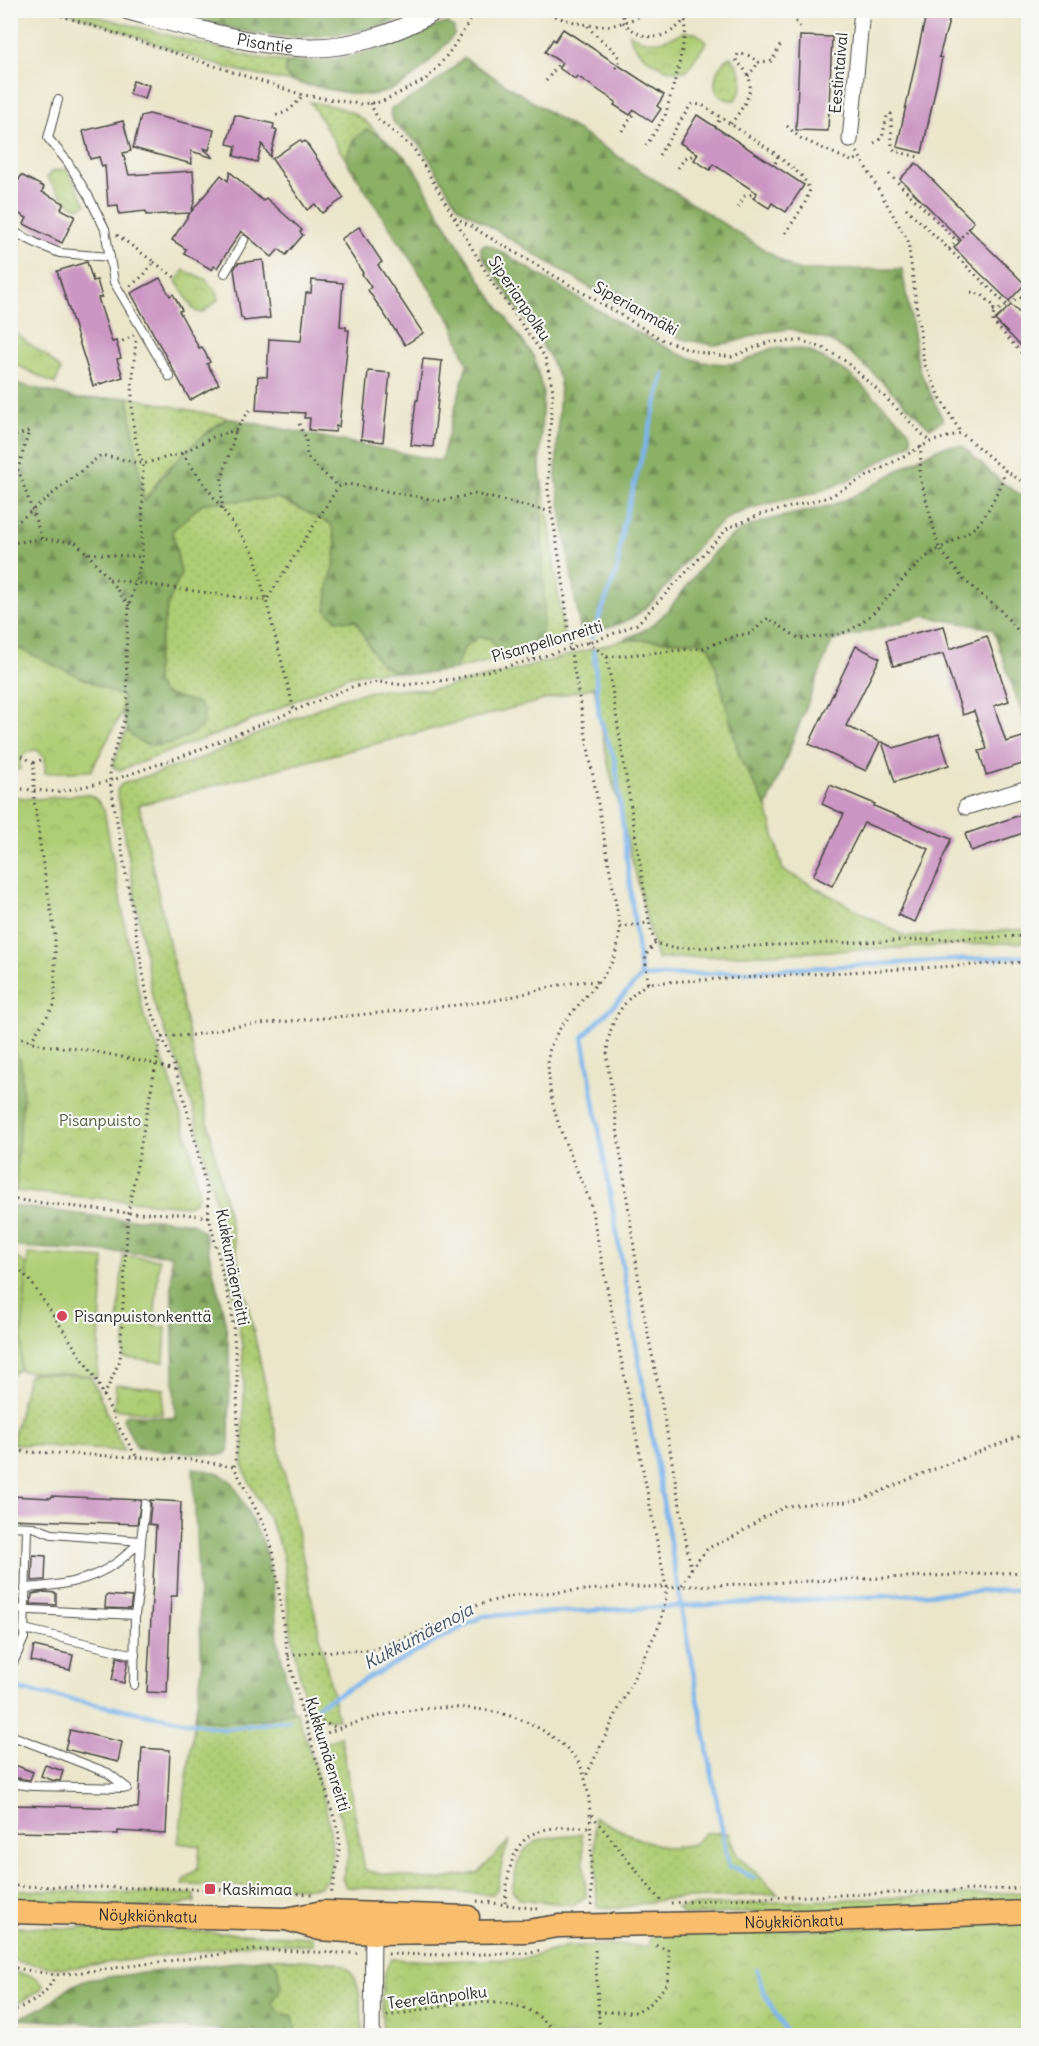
<svg xmlns="http://www.w3.org/2000/svg" width="1039" height="2046" viewBox="0 0 1039 2046" font-family="Delius,sans-serif">
  <style>
    .grass { fill: url(#grass-dots); stroke: #6d7c50; stroke-width: 1.5 }
    .forest { fill: url(#forest-firs); stroke: #5b6e48; stroke-width: 1.5 }
    .park { fill: url(#park-crowns); stroke: #6d7c50; stroke-width: 1.5 }
    .garden { fill: #afcd74; stroke: #6d7c50; stroke-width: 1.5 }
    .lines { fill: none; stroke-linecap: round; stroke-linejoin: round }
    .stream { stroke: #7db5ed; stroke-width: 4.5 }
    .building { fill: #cb96c3 }
    .service-casing { stroke: #484743; stroke-width: 10 }
    .minor-casing { stroke: #484743; stroke-width: 17 }
    .tertiary-casing { stroke: #484743; stroke-width: 20 }
    .primary-casing { stroke: #484743; stroke-width: 25 }
    .path { stroke: #484743; stroke-width: 3; stroke-dasharray: 1.5 4.5; stroke-linecap: butt }
    .service { stroke: #fff; stroke-width: 8 }
    .minor { stroke: #fff; stroke-width: 15 }
    .tertiary { stroke: #fff; stroke-width: 18 }
    .primary { stroke: #f9be6d; stroke-width: 22 }
    .poi-dot { fill: #d1495b; stroke: #f6f6f2; stroke-width: 2 }
    .labels { text-anchor: middle; dominant-baseline: central; stroke-width: 4.5; stroke-linejoin: round; paint-order: stroke }
    .street-label { font-size: 16px; fill: #2b2b2b; stroke: #f6f6f2 }
    .park-label { font-size: 16px; fill: #535c41; stroke: #f6f6f2 }
    .poi-label { font-size: 16px; fill: #2b2b2b; stroke: #f6f6f2; text-anchor: start }
    .water-label { font-size: 18px; font-style: italic; fill: #445465; stroke: #f6f6f2 }
  </style>
  <defs>
    <pattern id="grass-dots" width="8" height="8" patternUnits="userSpaceOnUse" patternTransform="scale(1.5)"><rect width="8" height="8" fill="#afcd74"/><path d="M2 2h.1M6 6h.1" fill="none" stroke="#97b065" stroke-width="1.8" stroke-linecap="round"/></pattern>
    <pattern id="forest-firs" width="22" height="20" patternUnits="userSpaceOnUse" patternTransform="scale(1.5)"><rect width="22" height="20" fill="#8bb066"/><path d="M5 1l3.5 6h-7zM16 11l3.5 6h-7z" fill="#728f54"/></pattern>
    <pattern id="park-crowns" width="20" height="18" patternUnits="userSpaceOnUse" patternTransform="scale(1.5)"><rect width="20" height="18" fill="#afcd74"/><path d="M2 6a3 3 0 1 1 6 0M12 15a3 3 0 1 1 6 0" fill="none" stroke="#97b065"/></pattern>
  </defs>
  <rect width="100%" height="100%" fill="#f6f6f2"/>
  <filter id="ink" filterUnits="userSpaceOnUse"><feTurbulence type="fractalNoise" baseFrequency=".0167" numOctaves="2"/><feDisplacementMap in="SourceGraphic" scale="12" xChannelSelector="R" yChannelSelector="G"/><feConvolveMatrix kernelMatrix="1 2 1 2 8 2 1 2 1" color-interpolation-filters="sRGB"/></filter>
  <filter id="wash" filterUnits="userSpaceOnUse"><feTurbulence type="fractalNoise" baseFrequency=".008" numOctaves="4" result="noise"/><feDisplacementMap in="SourceGraphic" scale="24" xChannelSelector="R" yChannelSelector="G"/><feGaussianBlur stdDeviation="1.35" result="paint"/><feColorMatrix in="noise" values="0 0 0 0 0 0 0 0 0 0 0 0 0 0 0 0 0 1.4 0 .05"/><feComposite in="paint" operator="in"/></filter>
  <g filter="url(#wash)">
    <rect width="100%" height="100%" fill="#ebe6ca"/>
    <g class="grass">
      <path d="M64,11H78L251,57L291,62L285,65L288,78L296,82C216,72 140,35 64,11Z"/>
      <path d="M310,102C341,107 358,110 379,135L367,130L349,150L347,162Z"/>
      <path d="M128,397L228,418L211,429L163,473L144,502Z"/>
      <path d="M541,477L549,521L563,633C556,647 544,650 529,651L541,640L544,607Z"/>
      <path d="M278,498L331,524L336,543L335,563L329,583L337,620L356,621L379,661L396,672H369L346,677L244,724L120,770L113,767L114,762L127,729L128,733L170,744L195,732L202,723L198,703L163,694L156,684V662L168,604L181,573L172,531L203,503Z"/>
      <path d="M478,637L490,638L503,658L454,670L464,648Z"/>
      <path d="M623,640L698,641L711,648L740,758L767,807L783,870L906,937L1028,929V942L657,959L608,764L594,687L139,805L338,1719C326,1719 314,1720 307,1708C299,1675 292,1641 288,1608C286,1589 287,1571 282,1553C274,1524 258,1500 245,1473L243,1464L244,1385L242,1345L235,1304L216,1203L194,1112L183,1076L153,1001L117,790L122,784L197,760L339,699L362,693L385,689L429,690L446,687L513,671Z"/>
      <path d="M11,1258H17L27,1265L21,1367L11,1376Z"/>
      <path d="M33,1373L88,1376L92,1379L124,1451L12,1444L28,1376Z"/>
      <path d="M296,1711C306,1740 357,1874 316,1888L182,1885L184,1880L198,1868L200,1846L178,1843L195,1718L224,1723L271,1718Z"/>
      <path d="M341,1737L365,1871L435,1880L478,1873L510,1840L503,1858L497,1890L492,1894L346,1887L342,1879L348,1858L347,1841L321,1751C324,1741 331,1740 341,1737Z"/>
      <path d="M594,1817L643,1841L670,1848L693,1844L705,1833H728L736,1854L778,1894L666,1899L619,1908L597,1907Z"/>
      <path d="M582,1834L586,1896L573,1905L520,1899L512,1890C515,1880 515,1867 520,1858C531,1834 560,1836 582,1834Z"/>
      <path d="M11,1890L195,1894V1902L158,1908L11,1905Z"/>
      <path d="M1028,1892V1902L684,1915L677,1908L686,1906Z"/>
      <path d="M10,1927L131,1929L313,1937V1945L259,1943L69,1968L50,1967L11,1960Z"/>
      <path d="M268,1958L332,1962C365,1966 360,2010 363,2035H296L293,2016L279,2013L272,2003L277,1965Z"/>
      <path d="M10,1972C22,1974 36,1974 43,1984L41,1990L11,2007Z"/>
    </g>
    <g class="forest">
      <path d="M165,11H418C368,35 309,42 255,33C225,28 195,18 165,11Z"/>
      <path d="M448,23L454,28V35C430,61 407,92 369,95C354,95 337,91 322,88C309,85 293,85 285,73L286,65L291,62C334,61 360,56 400,42C417,36 431,26 448,23Z"/>
      <path d="M464,58L796,270L902,269L919,369L943,420L930,428L872,372L847,351L830,341L791,329L766,332L730,343L713,345L682,339L623,308L460,208C443,188 435,163 418,144C408,133 387,125 391,108C420,96 442,79 464,58Z"/>
      <path d="M367,130L379,135L398,150L413,166L446,225L488,292L534,357L543,392L540,457L544,607L541,640C528,652 521,656 503,658L490,638L478,637L464,648L454,670C432,673 393,681 377,659C369,647 363,633 356,621L337,620L326,610L329,583L335,563L336,543L331,524L278,498L203,503L172,531L181,573L168,604L156,662V684L163,694L198,703L204,710C204,714 204,720 202,724C198,731 191,734 184,738C146,755 119,741 123,697L11,645L10,382L79,399L128,397L144,502C168,467 192,441 228,418L441,461L467,364L452,323L347,162C349,145 351,138 367,130Z"/>
      <path d="M485,244L493,247L623,325L679,354L702,362L725,364L740,363L772,348H789L808,350L847,372L891,412L909,431L911,439L910,443C882,460 853,481 821,491C792,500 749,504 724,521C687,547 669,598 628,620C616,626 598,630 584,633L580,629L556,477L560,381L548,354L481,254V247Z"/>
      <path d="M945,446H963C984,467 1002,485 1028,499V731L993,629L924,616L832,641L767,807L740,758L711,648L698,641L623,640C631,636 640,633 648,628C683,603 699,556 739,532C769,514 807,515 840,502C877,487 908,460 945,446Z"/>
      <path d="M10,1047L21,1060L23,1098L17,1158L16,1191L10,1190Z"/>
      <path d="M11,1206L119,1219H161L192,1223L204,1232L225,1320L230,1361L229,1449L225,1454L219,1455L137,1448L123,1419L127,1414L175,1418L171,1255L16,1247L11,1245Z"/>
      <path d="M193,1468L219,1473L233,1483L263,1542L272,1581L278,1640L293,1712L271,1718L224,1723L195,1718L202,1667Z"/>
      <path d="M268,1958L277,1965L281,1987L272,2003L279,2013L293,2016L296,2035L18,2019L45,2006L68,1988L84,1980Z"/>
    </g>
    <g class="park">
      <path d="M684,32L696,33L707,42L686,71C680,71 673,72 667,69C652,64 631,49 629,33C648,46 664,42 684,32Z"/>
      <path d="M729,57L732,58C742,71 748,86 735,100C706,101 712,69 729,57Z"/>
      <path d="M67,169L86,204C83,206 81,208 77,207C68,206 53,185 47,178L53,171Z"/>
      <path d="M184,270L205,279L218,294V300L202,313L195,311L176,281Z"/>
      <path d="M11,330L49,358L61,370L55,384L11,362Z"/>
      <path d="M11,645L123,697L121,714L91,771L45,773V758L37,750C24,750 19,758 20,770L11,769Z"/>
      <path d="M86,794C95,796 100,802 104,810L130,953L144,1016L169,1075L192,1154L198,1190V1198L193,1203L187,1206L16,1191L17,1158L23,1098L21,1060L10,1047L11,796L37,799Z"/>
      <path d="M116,1384L164,1389L162,1414L114,1409Z"/>
      <path d="M1028,1923V2035L383,2036C382,2020 379,1968 392,1959L434,1961L524,1959L568,1946L625,1945L648,1947L651,1934Z"/>
    </g>
    <g class="garden">
      <path d="M28,1254L104,1259L97,1376L20,1371Z"/>
      <path d="M123,1256L159,1259L154,1327L166,1328L164,1362L124,1358L126,1326L118,1325Z"/>
    </g>
    <g class="lines">
      <g class="stream">
        <path d="M592,637L617,570L623,526L664,375"/>
        <path d="M594,651L599,716L615,761L641,977"/>
        <path d="M11,1688L225,1729L289,1720"/>
        <path d="M318,1705L483,1616L1028,1589"/>
        <path d="M754,1878L738,1869L729,1867L681,1606L583,1037L641,977L1028,956"/>
        <path d="M757,1970L763,1991L788,2036"/>
      </g>
    </g>
    <g id="blocks">
      <g class="building">
        <path d="M927,10H952L939,57L942,58L922,153L897,147Z"/>
        <path d="M563,29L664,95L657,106L661,109L652,122L634,110L630,115L614,105L616,102L577,76L575,79L559,68L562,63L545,52L553,39L555,41Z"/>
        <path d="M800,36L832,37L828,131L796,130Z"/>
        <path d="M133,81L149,85L145,99L129,94Z"/>
        <path d="M149,114L214,130L209,150L203,148L214,158L191,151L192,164L133,148L141,116Z"/>
        <path d="M235,115L274,124L273,129L277,130L270,157L262,144L257,162L234,156L236,146L227,144Z"/>
        <path d="M697,115L804,185L786,212L772,203L769,208L753,198L757,193L713,164L710,170L694,160L698,154L680,143Z"/>
        <path d="M123,121L131,151L123,153L129,175L193,171L195,199L191,212L221,175L228,181L230,172L263,201L266,198L302,230L300,232L303,235L286,255L279,249L272,257L241,231L217,268L214,266L212,270L184,253L186,249L172,240L190,213L146,215V211L119,214L118,205L108,206L105,166L102,167L99,157L90,159L83,131Z"/>
        <path d="M300,140L302,143L305,141L344,198L322,213L315,204L307,210L272,159Z"/>
        <path d="M916,163L974,222L968,228L1025,284L1009,301L954,248L961,240L900,179Z"/>
        <path d="M21,175L44,187L42,192L64,203L61,209L75,216L62,243L24,224L27,218L10,209V176L19,180Z"/>
        <path d="M359,227L382,262L378,265L423,333L405,345L368,290L371,287L362,274L363,273L341,239Z"/>
        <path d="M263,260L270,318L244,321L243,318H241L234,269L238,263Z"/>
        <path d="M87,262L93,281L97,280L102,297L98,298L112,342L116,341L121,358L117,359L123,377L93,386L57,271Z"/>
        <path d="M160,278L170,296L173,294L182,310L179,311L199,348L202,347L210,362L207,364L219,384L190,400L131,293Z"/>
        <path d="M312,280L343,283L340,326L346,327V330H349L339,427L336,426L335,432L309,430L310,418H304L305,413L256,410L258,376L267,377L269,339L301,341L306,293H311Z"/>
        <path d="M1011,305L1029,322V354L995,320Z"/>
        <path d="M423,359L442,361L433,447L411,445L416,400H418Z"/>
        <path d="M368,371L390,373L383,442L361,439Z"/>
        <path d="M944,626L950,649L987,636L1009,701L994,706L1006,742L1029,735V762L986,775L979,751L987,749L974,711L963,715L943,654L893,666L886,640Z"/>
        <path d="M856,646L880,658L846,726L880,742L866,771L809,744Z"/>
        <path d="M939,734L949,765L895,782L882,742L894,748Z"/>
        <path d="M830,785L875,804L874,806L951,839L941,862L942,863L915,922L898,915L929,849L864,823L832,886L813,876L844,814L822,804Z"/>
        <path d="M1029,812V831L971,851L965,834Z"/>
        <path d="M10,1496L51,1498L52,1496L141,1500L137,1524L10,1519Z"/>
        <path d="M150,1500L181,1502L177,1596H171L167,1693L147,1692L156,1525L149,1524L151,1505Z"/>
        <path d="M33,1555L46,1556L45,1580L32,1581Z"/>
        <path d="M44,1592L56,1593V1605L31,1604L32,1594Z"/>
        <path d="M106,1595L132,1597L130,1609L105,1608Z"/>
        <path d="M34,1646L73,1655L70,1670L31,1661Z"/>
        <path d="M117,1657L128,1660L124,1683L112,1680Z"/>
        <path d="M70,1730L122,1742L118,1762L65,1749Z"/>
        <path d="M142,1748L170,1750L166,1834L118,1831V1834L13,1832L14,1805L138,1808Z"/>
        <path d="M15,1765L33,1772L30,1780L11,1777Z"/>
        <path d="M45,1765L63,1771L60,1781L52,1780L41,1776Z"/>
      </g>
    </g>
  </g>
  <g filter="url(#ink)">
    <use href="#blocks" fill-opacity="0" stroke="#484743" stroke-width="1.5"/>
    <g class="lines">
      <defs>
        <g id="service">
          <path d="M58,100L48,138L67,161L89,197L105,229L114,282L170,377"/>
          <path d="M10,230L40,245L60,253L110,257"/>
          <path d="M225,273L244,240"/>
          <path d="M10,1526L33,1527L52,1534L141,1541"/>
          <path d="M25,1588C57,1586 89,1582 116,1563C125,1557 133,1548 141,1541"/>
          <path d="M10,1609L135,1615"/>
          <path d="M24,1629L135,1655"/>
          <path d="M10,1670L24,1638L27,1527"/>
          <path d="M134,1685L135,1615L138,1594L141,1541L145,1504"/>
          <path d="M10,1735L108,1773L127,1788"/>
          <path d="M10,1783L32,1786L127,1788"/>
        </g>
        <g id="minor">
          <path d="M850,140L862,10"/>
          <path d="M966,807L1028,788"/>
          <path d="M372,2036L373,1925"/>
        </g>
        <g id="tertiary">
          <path id="s1" d="M127,10C182,25 239,43 297,47C346,51 396,34 437,10"/>
        </g>
        <g id="primary">
          <path id="s2" d="M10,1912L286,1919L323,1912L468,1917"/>
          <path id="s3" d="M286,1919L320,1929L373,1933L527,1931L559,1926L806,1921L1028,1912"/>
        </g>
      </defs>
      <use href="#service" class="service-casing"/>
      <use href="#minor" class="minor-casing"/>
      <use href="#tertiary" class="tertiary-casing"/>
      <use href="#primary" class="primary-casing"/>
      <g class="path">
        <path d="M44,10L303,95L360,104L381,102L425,80L439,66L453,47L477,10"/>
        <path d="M545,10C553,16 562,19 571,21C610,32 621,23 657,10"/>
        <path d="M623,10V22C649,48 674,37 692,10"/>
        <path d="M782,10L792,17L800,27"/>
        <path d="M588,26C594,37 621,51 619,62C619,62 615,70 614,70"/>
        <path d="M748,76L759,62"/>
        <path d="M546,81L560,62"/>
        <path d="M370,103L378,119L414,149L493,284L545,357L553,390L549,442L548,490L563,580L570,647L620,927C618,962 606,973 584,998C571,1015 554,1031 549,1052C547,1063 549,1077 550,1089C557,1131 574,1162 590,1201L666,1587V1598L660,1624L585,1778"/>
        <path d="M276,115C289,113 295,105 303,95"/>
        <path d="M731,124C739,112 756,92 748,76C746,70 740,65 736,60L738,54L748,55L759,62L772,61L781,44"/>
        <path d="M787,126L800,138L851,161L861,158"/>
        <path d="M715,127L721,117"/>
        <path d="M622,131L636,111"/>
        <path d="M874,143L882,138L887,116L891,114L892,147L895,151L918,157"/>
        <path d="M646,146L665,116L678,69L686,30L685,21L673,10"/>
        <path d="M857,152L908,241L924,363L943,403L961,433"/>
        <path d="M659,155L690,106L693,104L702,105L776,154L778,158L774,165"/>
        <path d="M778,156L803,177L810,190L804,205L783,237"/>
        <path d="M678,168L685,158L698,154"/>
        <path d="M889,174L957,241"/>
        <path d="M738,207L745,196L757,193"/>
        <path d="M906,208L1007,305"/>
        <path d="M455,217L663,340L698,352L731,357L769,342L801,341L823,348L844,360L884,396L930,442"/>
        <path d="M117,235L154,262L144,275L129,287"/>
        <path d="M949,249L968,230"/>
        <path d="M154,262L177,279"/>
        <path d="M971,292L982,295L994,306L993,322L1028,360"/>
        <path d="M993,311C1008,309 1013,295 1028,297"/>
        <path d="M136,341C132,381 127,426 143,464L142,557L129,606L126,652L128,708L110,764V781L148,1002L176,1071L192,1127L208,1196L209,1217L232,1313L237,1372L238,1441L234,1467L267,1531L274,1556L288,1656L301,1709L339,1834V1858L331,1895"/>
        <path d="M117,344L134,335"/>
        <path d="M299,424L306,438L307,457L338,487"/>
        <path d="M10,438L29,431L18,469L42,539"/>
        <path d="M921,446L920,477L939,548L964,580L1001,611L1022,635L1028,648"/>
        <path d="M182,453L254,553L294,710"/>
        <path d="M222,510V479L236,430"/>
        <path d="M10,528L101,455L143,464L182,453L215,436L236,430L251,408"/>
        <path d="M10,543L42,539L75,542L87,553L142,557"/>
        <path d="M87,553L109,579L129,606"/>
        <path d="M109,579L266,601L338,487L348,484L440,501L475,494L552,512"/>
        <path d="M588,642L607,657L650,927L655,943L672,948L726,947L1028,936"/>
        <path d="M607,657L704,648L738,635L750,634L768,618L800,639C814,637 839,636 850,630C879,614 896,584 920,562C937,547 959,540 975,527C987,517 1001,486 1005,471"/>
        <path d="M22,756L34,763V800L42,858L55,935V1004L31,1041"/>
        <path d="M34,763L45,758"/>
        <path d="M10,788L58,792L110,781L188,754L352,687L379,682L405,685L454,679L528,661L605,637L637,624L728,528L759,515L829,497L930,442L961,433L1005,470L1028,486"/>
        <path d="M620,927L648,923"/>
        <path d="M648,983L645,956L655,943"/>
        <path d="M10,1034L42,1045L88,1050L155,1064L176,1071"/>
        <path d="M10,1199L128,1213L184,1214L209,1217"/>
        <path d="M10,1257L33,1285L96,1379L118,1426L136,1456"/>
        <path d="M104,1396L120,1360L128,1213L161,1037L194,1035L229,1027C316,1018 403,1012 490,1001C525,996 564,979 598,982"/>
        <path d="M10,1451L193,1460L234,1467"/>
        <path d="M691,1569L708,1548L737,1535L764,1517L787,1506L806,1504L848,1502L863,1499L919,1475L1028,1433"/>
        <path d="M682,1585L691,1569L661,1399L643,1310L607,1058C607,1025 620,1002 648,983L1028,962"/>
        <path d="M288,1656L314,1652L372,1650L438,1625L480,1604L517,1595L625,1587H666L1028,1572"/>
        <path d="M302,1709L312,1718L335,1727"/>
        <path d="M311,1740C381,1707 490,1688 555,1739C565,1746 574,1754 580,1765C591,1790 590,1815 591,1841C591,1862 591,1884 592,1905"/>
        <path d="M592,1815L663,1904"/>
        <path d="M10,1886L210,1889L312,1894"/>
        <path d="M477,1901L539,1909"/>
        <path d="M505,1903C508,1875 510,1838 543,1830C558,1826 575,1827 590,1827"/>
        <path d="M671,1903L732,1899L1028,1888"/>
        <path d="M595,1950L600,2036"/>
        <path d="M388,1954L447,1955L531,1953L543,1949"/>
        <path d="M10,1967L55,1975L75,1973L254,1950C289,1949 323,1954 357,1953"/>
        <path d="M10,2012C32,2003 46,1997 55,1975"/>
        <path d="M598,2012H636L651,2003L667,1984L670,1964L668,1950L652,1944"/>
        <path d="M387,2016C427,2010 501,1990 535,2014C544,2020 552,2028 560,2036"/>
      </g>
      <use href="#service" class="service"/>
      <use href="#minor" class="minor"/>
      <use href="#tertiary" class="tertiary"/>
      <use href="#primary" class="primary"/>
    </g>
  </g>
  <g class="poi-dot">
    <circle cx="62" cy="1316" r="6"/>
    <rect x="204" y="1883" width="12" height="12" rx="3"/>
  </g>
  <g class="labels">
    <g class="street-label">
      <text stroke="none"><textPath href="#s1" startOffset="142">Pisantie</textPath></text>
      <text transform="translate(838 73) rotate(-85)">Eestintaival</text>
      <text transform="translate(520 298) rotate(56)">Siperianpolku</text>
      <text transform="translate(636 308) rotate(29)">Siperianmäki</text>
      <text transform="translate(547 641) rotate(-16)">Pisanpellonreitti</text>
      <text transform="translate(233 1267) rotate(79)">Kukkumäenreitti</text>
      <text transform="translate(328 1754) rotate(73)">Kukkumäenreitti</text>
      <text stroke="none"><textPath href="#s2" startOffset="138">Nöykkiönkatu</textPath></text>
      <text stroke="none"><textPath href="#s3" startOffset="510">Nöykkiönkatu</textPath></text>
      <text transform="translate(437 1997) rotate(-7)">Teerelänpolku</text>
    </g>
    <g class="park-label">
      <text x="100" y="1120">Pisanpuisto</text>
    </g>
    <g class="poi-label">
      <text x="74" y="1316">Pisanpuistonkenttä</text>
      <text x="222" y="1889">Kaskimaa</text>
    </g>
    <g class="water-label">
      <text transform="translate(418 1636) rotate(-28)">Kukkumäenoja</text>
    </g>
  </g>
  <rect width="1039" height="2046" fill="none" stroke="#f6f6f2" stroke-width="36"/>
</svg>
